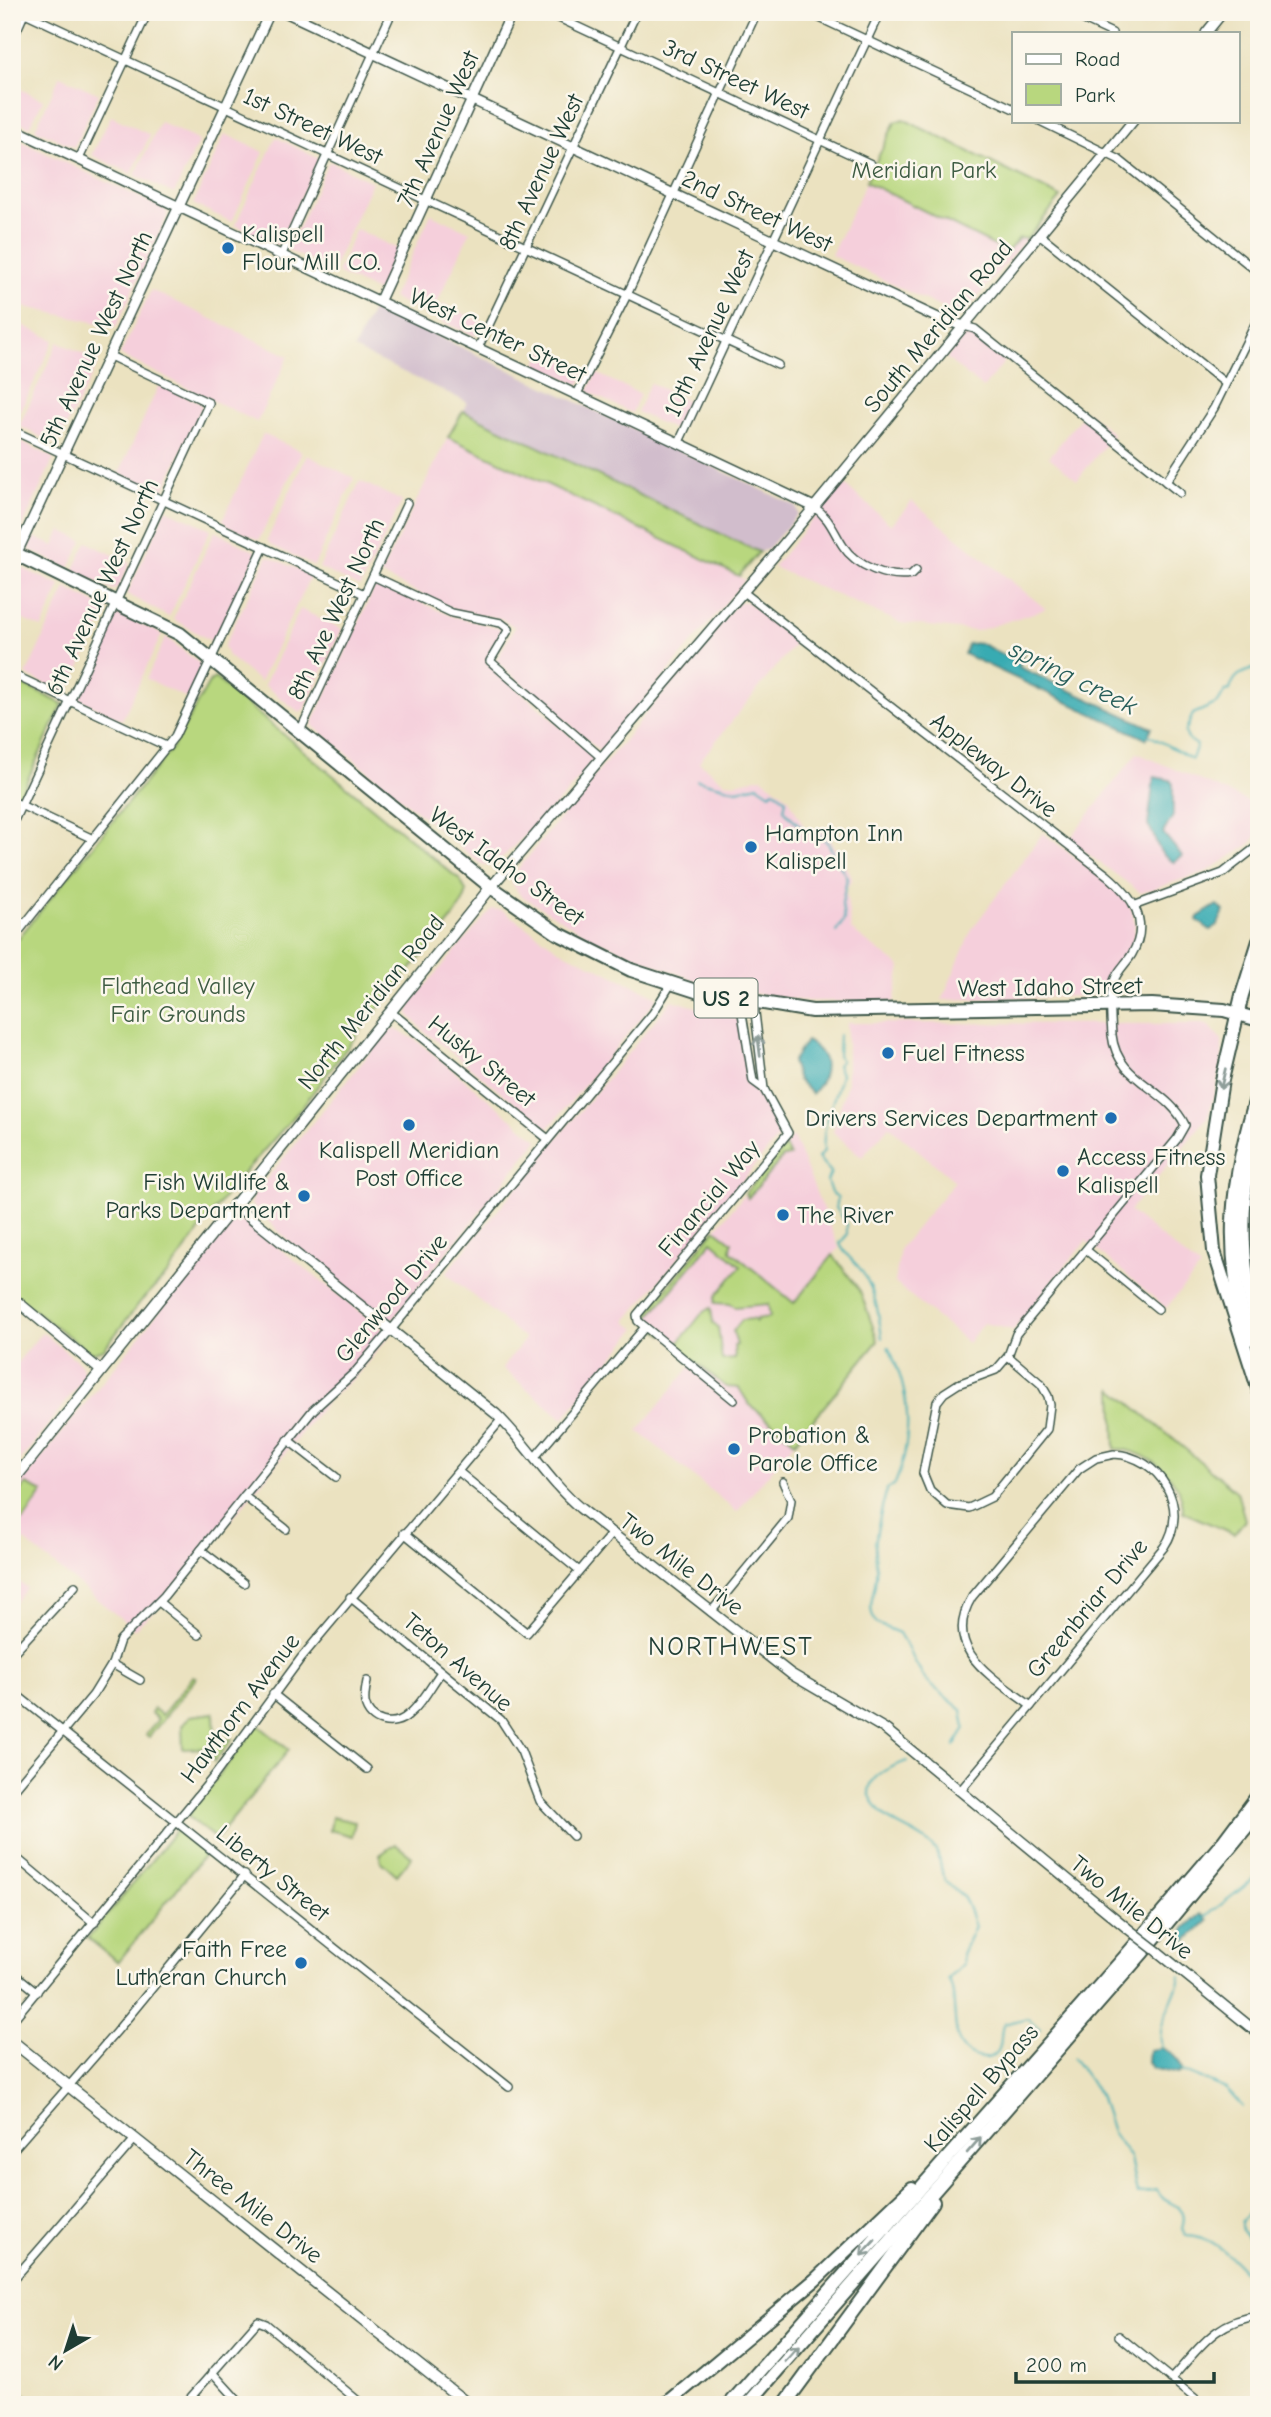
<svg xmlns="http://www.w3.org/2000/svg" width="1271" height="2417" viewBox="0 0 1271 2417" font-family="'Comic Neue',sans-serif">
  <style>
    .built { fill: #f5cfdb }
    .industrial { fill: #d1bdcc }
    .green { fill: #b8d77e; stroke: #6c8a59; stroke-width: 2 }
    .water { fill: #39abb2; stroke: #2c7473; stroke-width: 2 }
    .lines { fill: none; stroke-linecap: round; stroke-linejoin: round }
    .stream { stroke: #39abb2; stroke-width: 2 }
    .minor-casing { stroke: #3e5649; stroke-width: 10 }
    .tertiary-casing { stroke: #3e5649; stroke-width: 12 }
    .secondary-casing { stroke: #3e5649; stroke-width: 13 }
    .trunk-casing { stroke: #3e5649; stroke-width: 16 }
    .minor { stroke: #fff; stroke-width: 7 }
    .tertiary { stroke: #fff; stroke-width: 9 }
    .secondary { stroke: #fff; stroke-width: 10 }
    .trunk { stroke: #fff; stroke-width: 12 }
    .tertiary-bridge-casing { stroke: #3e5649; stroke-width: 12; stroke-linecap: butt }
    .tertiary-bridge { stroke: #fff; stroke-width: 9 }
    .oneway { stroke: #8f9e9a }
    .poi-dot { fill: #1f6fb2; stroke: #fbf7ec; stroke-width: 2.5 }
    .labels { text-anchor: middle; dominant-baseline: central; stroke-width: 5; stroke-linejoin: round; paint-order: stroke }
    .shield { fill: #fbf7ec; stroke: #61756b; stroke-width: 2 }
    .shield-label { font-size: 23px; font-weight: bold; fill: #1f3d34 }
    .street-label { font-size: 24px; fill: #1f3d34; stroke: #fbf7ec }
    .park-label { font-size: 24px; fill: #3e5c43; stroke: #fbf7ec }
    .poi-label { font-size: 24px; fill: #1f3d34; stroke: #fbf7ec; text-anchor: start }
    .water-label { font-size: 26px; font-style: italic; fill: #275e5a; stroke: #fbf7ec }
    .neighbourhood-label { font-size: 26px; letter-spacing: 2px; fill: #1f3d34; stroke: #fbf7ec }
  </style>
  <rect width="100%" height="100%" fill="#fbf7ec"/>
  <filter id="ink" filterUnits="userSpaceOnUse"><feTurbulence type="fractalNoise" baseFrequency=".0143" numOctaves="2"/><feDisplacementMap in="SourceGraphic" scale="14" xChannelSelector="R" yChannelSelector="G"/><feConvolveMatrix kernelMatrix="1 2 1 2 8 2 1 2 1" color-interpolation-filters="sRGB"/></filter>
  <filter id="wash" filterUnits="userSpaceOnUse"><feTurbulence type="fractalNoise" baseFrequency=".00686" numOctaves="4" result="noise"/><feDisplacementMap in="SourceGraphic" scale="28" xChannelSelector="R" yChannelSelector="G"/><feGaussianBlur stdDeviation="1.57" result="paint"/><feColorMatrix in="noise" values="0 0 0 0 0 0 0 0 0 0 0 0 0 0 0 0 0 1.4 0 .05"/><feComposite in="paint" operator="in"/></filter>
  <g filter="url(#wash)">
    <rect width="100%" height="100%" fill="#ebe2c0"/>
    <g class="built">
      <path d="M60,76L99,94L74,147L35,129Z"/>
      <path d="M12,85L43,100L30,127L12,118Z"/>
      <path d="M111,116L150,135L132,174L92,155Z"/>
      <path d="M903,119L1061,197L961,317L831,255L895,122Z"/>
      <path d="M160,122L199,141L174,194L135,175Z"/>
      <path d="M225,134L264,152L232,222L193,204Z"/>
      <path d="M12,137L166,210L167,216L116,327L12,304Z"/>
      <path d="M276,137L319,159L278,245L235,225Z"/>
      <path d="M331,162L372,182L332,271L288,250L328,163Z"/>
      <path d="M431,214L470,232L431,316L392,298Z"/>
      <path d="M356,229L400,250L378,292L337,273Z"/>
      <path d="M151,290L289,356L257,422L120,355Z"/>
      <path d="M443,304L482,322L475,336L436,319Z"/>
      <path d="M12,320L54,340L14,425L12,424Z"/>
      <path d="M970,334L1005,361L983,388L946,358L963,337Z"/>
      <path d="M58,342L99,361L57,445L19,426Z"/>
      <path d="M543,351L586,371L579,385L536,365Z"/>
      <path d="M596,373L640,394L632,413L588,392Z"/>
      <path d="M650,383L693,403L679,432L637,412Z"/>
      <path d="M159,385L199,402L202,407L163,491L158,493L119,473Z"/>
      <path d="M1086,411L1114,434L1077,480L1049,457Z"/>
      <path d="M263,434L302,452L259,540L228,526L223,519Z"/>
      <path d="M448,437L745,580L601,752L496,661L515,627L502,619L453,609L380,575Z"/>
      <path d="M15,438L54,458L17,539L12,542V444Z"/>
      <path d="M307,455L354,478L314,566L271,545L267,540Z"/>
      <path d="M360,481L402,501L360,587L319,568Z"/>
      <path d="M843,483L891,525L912,501L1046,609L977,631L901,623L773,567Z"/>
      <path d="M166,509L211,529L169,617L127,594Z"/>
      <path d="M61,530L83,541L69,569L32,551L29,547L34,537L54,546Z"/>
      <path d="M215,531L258,553L213,642L173,619Z"/>
      <path d="M87,542L130,563L118,588L114,590L73,571Z"/>
      <path d="M268,556L311,575L260,682L228,656L224,646Z"/>
      <path d="M18,566L61,586L42,628L12,615V576Z"/>
      <path d="M377,582L451,616L500,628L502,633L486,661L596,758L566,794L493,867L481,864L312,725Z"/>
      <path d="M66,588L108,610L67,694L26,675Z"/>
      <path d="M738,602H747L796,642L699,762L724,782L736,783L761,777L789,798L805,829L826,832L852,878L846,890L851,930L901,967L894,1002L804,1001L738,991L691,979L592,938L520,895L512,883L513,875Z"/>
      <path d="M300,609L342,629L305,709L300,713L264,685Z"/>
      <path d="M117,613L162,634L122,720L78,699Z"/>
      <path d="M166,637L204,667L191,700L146,679Z"/>
      <path d="M1137,753L1259,806V833L1249,845L1208,871L1141,893L1069,840Z"/>
      <path d="M1043,833L1122,893L1132,910L1135,924L1133,942L1125,959L1102,991L1086,996L942,1000L972,929Z"/>
      <path d="M492,909L502,910L560,950L656,996V1000L548,1129L424,1031L409,1015L411,1002Z"/>
      <path d="M672,1000L740,1020L754,1091L768,1102L782,1133L626,1321L636,1329L563,1419L502,1368L525,1339L446,1273Z"/>
      <path d="M847,1023L1207,1024L1222,1040V1064L1208,1117L1129,1211L1200,1268L1166,1308L1086,1241L1013,1330L983,1323L968,1343L895,1283L900,1248L955,1181L889,1126L862,1157L833,1132L847,1083Z"/>
      <path d="M395,1029L416,1040L538,1140L393,1319L388,1320L305,1256L251,1205L254,1194L387,1032Z"/>
      <path d="M793,1136L839,1248L727,1387L739,1388L749,1404L795,1442L737,1512L638,1431L695,1361L642,1318Z"/>
      <path d="M237,1221L247,1223L390,1335L355,1377L327,1401L167,1600L134,1629L12,1531V1494L230,1224Z"/>
      <path d="M42,1332L81,1364L85,1377L12,1471V1369Z"/>
      <path d="M12,1577L27,1588L12,1606Z"/>
    </g>
    <path class="industrial" d="M374,306L796,506L798,514L768,549L759,552L463,411L467,402L354,349Z"/>
    <g class="green">
      <path d="M903,119L1061,197L1027,239L1019,238L1007,252L866,182L895,122Z"/>
      <path d="M463,411L759,552L739,576L448,437Z"/>
      <path d="M215,678L460,880L466,891L465,898L454,917L369,1019L298,1112L234,1184L166,1276L141,1301L104,1349L91,1353L12,1294V946L172,748L210,681Z"/>
      <path d="M21,684L63,704L18,800L12,798V702Z"/>
      <path d="M785,1146L790,1156L783,1157L748,1198L745,1193Z"/>
      <path d="M715,1229L732,1242L731,1251L794,1303L833,1255L860,1291L878,1341L795,1442L749,1404L739,1388L726,1387L676,1346L704,1311L711,1308L713,1323L718,1327L722,1360L735,1359L734,1346L737,1345L733,1331L742,1320L753,1319L756,1322L757,1319L770,1317L768,1304L735,1307L730,1304L715,1303L716,1296L741,1266L712,1241L649,1317L666,1334L663,1335L642,1318Z"/>
      <path d="M1113,1389L1237,1492L1245,1520L1234,1534L1183,1512C1184,1478 1146,1449 1115,1449Z"/>
      <path d="M26,1484L43,1492L24,1520L18,1521L12,1516V1501Z"/>
      <path d="M193,1676L196,1678L149,1737L146,1735L158,1719L151,1713L154,1709L162,1715Z"/>
      <path d="M214,1713L215,1740L233,1739L214,1762L210,1748L183,1749L182,1726L190,1716Z"/>
      <path d="M258,1725L289,1750L216,1839L187,1816Z"/>
      <path d="M332,1817L355,1822L352,1836L330,1830Z"/>
      <path d="M178,1828L206,1853L118,1962L88,1938Z"/>
      <path d="M395,1844L412,1857L397,1875L381,1861L380,1855Z"/>
      <path d="M12,2383L37,2405H12Z"/>
    </g>
    <g class="water">
      <path d="M980,643L1011,659L1019,648L1024,650L1019,667L1152,728L1146,739L964,654L968,644Z"/>
      <path d="M1154,777L1170,780L1173,784V816L1163,833L1182,856L1174,862C1155,854 1158,839 1148,825Z"/>
      <path d="M1217,905L1224,911L1218,925L1210,930L1197,920L1198,917Z"/>
      <path d="M806,1041C831,1054 829,1075 812,1094L798,1080L792,1062Z"/>
      <path d="M1201,1914L1208,1920L1182,1945L1179,1941L1185,1928Z"/>
      <path d="M1162,2048C1172,2054 1180,2059 1182,2071L1178,2074L1152,2068L1148,2062L1149,2050Z"/>
    </g>
    <g class="lines">
      <g class="stream">
        <path d="M1147,734L1192,759L1197,745L1188,739L1185,732L1193,714L1218,703L1225,691L1230,690C1235,672 1243,673 1259,667"/>
        <path d="M697,780L737,790L758,785L770,793L773,790L786,799L784,810L806,832L818,834L828,843L837,860L847,878L842,904L844,920L836,932"/>
        <path d="M839,1035L838,1056L841,1060L837,1065L841,1074C835,1101 821,1123 824,1151L818,1158L831,1172L827,1181L831,1193L838,1197L836,1208L847,1224V1235L840,1243C843,1255 857,1262 863,1273C876,1293 879,1316 882,1338"/>
        <path d="M888,1347C911,1391 914,1442 894,1486L887,1489C882,1508 876,1528 875,1548C875,1558 877,1567 876,1576C875,1595 865,1607 877,1624L899,1633L926,1681L962,1710L965,1728L954,1746"/>
        <path d="M907,1761C892,1767 869,1774 869,1793C883,1829 910,1824 933,1847C942,1857 939,1867 944,1877C948,1888 956,1888 962,1896C969,1904 971,1917 975,1926L962,1954L963,1964L948,1979C962,2001 942,2056 984,2058C989,2059 995,2055 998,2051C1003,2043 999,2032 1004,2024L1028,2018L1040,2029"/>
        <path d="M1205,1917L1259,1875"/>
        <path d="M1162,2048C1155,2021 1176,2001 1180,1976"/>
        <path d="M1073,2058L1100,2095L1112,2132L1130,2158L1137,2194L1157,2190C1165,2210 1191,2198 1182,2229L1186,2235C1218,2235 1238,2266 1259,2286"/>
        <path d="M1182,2071L1226,2089L1243,2107"/>
        <path d="M1259,2202L1241,2222V2230L1259,2251"/>
      </g>
    </g>
  </g>
  <g filter="url(#ink)">
    <g class="lines">
      <defs>
        <g id="minor">
          <path d="M23,12L778,365"/>
          <path d="M546,12L871,164"/>
          <path d="M807,12L1014,109"/>
          <path d="M1067,12L1112,33"/>
          <path d="M12,41L25,12"/>
          <path d="M1040,121L1118,159L1259,273"/>
          <path d="M79,159L148,12"/>
          <path d="M1039,234L1225,383"/>
          <path d="M282,254L392,12"/>
          <path d="M964,326L975,329L1180,493"/>
          <path d="M478,348L637,12"/>
          <path d="M577,394L627,295L757,12"/>
          <path d="M12,430L364,594"/>
          <path d="M679,442L880,12"/>
          <path d="M1166,482L1214,408L1259,316"/>
          <path d="M814,507C830,518 833,531 843,546C856,566 888,579 911,575L916,570"/>
          <path d="M373,576L452,613L501,623L509,629L490,661L602,758"/>
          <path d="M742,591L1107,875C1132,896 1151,921 1132,954C1127,963 1117,971 1114,981C1109,997 1111,1019 1112,1035C1117,1082 1167,1087 1185,1125L1177,1139L1016,1334L1008,1356L996,1370L958,1384L944,1393L937,1402L923,1473L930,1490L947,1505L969,1508L992,1497L1047,1429L1050,1405L1048,1396L1041,1384L1008,1356"/>
          <path d="M12,674L168,747"/>
          <path d="M300,731L407,503"/>
          <path d="M12,801L93,839"/>
          <path d="M12,825L209,403L110,356"/>
          <path d="M1136,905L1223,873L1259,845"/>
          <path d="M12,918L24,923"/>
          <path d="M12,940L175,736L264,547"/>
          <path d="M754,1004L764,1089"/>
          <path d="M391,1012L548,1139"/>
          <path d="M1086,1250L1158,1309"/>
          <path d="M734,1400L638,1321L637,1315L788,1133L764,1089L753,1081L740,1001"/>
          <path d="M288,1440L336,1477"/>
          <path d="M1114,1454C1160,1456 1191,1508 1164,1547L1031,1706C994,1678 940,1650 972,1597L1079,1469L1096,1458Z"/>
          <path d="M535,1457L645,1327"/>
          <path d="M459,1472L578,1570"/>
          <path d="M244,1496L286,1529"/>
          <path d="M404,1533L527,1633L612,1533"/>
          <path d="M201,1550L244,1583"/>
          <path d="M350,1597L501,1720L521,1751L540,1801L573,1836"/>
          <path d="M159,1602L199,1635"/>
          <path d="M711,1612L788,1518L791,1500L783,1482"/>
          <path d="M12,1654L75,1586"/>
          <path d="M112,1664L140,1680"/>
          <path d="M367,1681C366,1687 364,1696 365,1703C369,1723 394,1728 408,1715C422,1704 431,1686 441,1672"/>
          <path d="M12,1691L509,2087"/>
          <path d="M273,1694L367,1769"/>
          <path d="M960,1791L1031,1706"/>
          <path d="M12,1792L93,1695L112,1664L120,1640L164,1596L313,1410L356,1371L391,1330L653,1013L671,984"/>
          <path d="M12,1854L94,1923"/>
          <path d="M12,1972L37,1992"/>
          <path d="M12,2021L215,1775L301,1658L501,1420"/>
          <path d="M12,2151L116,2032L245,1875"/>
          <path d="M12,2281L135,2139"/>
          <path d="M1119,2336L1203,2405"/>
          <path d="M212,2372L242,2405"/>
          <path d="M1171,2379C1199,2349 1215,2320 1259,2316"/>
          <path d="M184,2405L258,2321L266,2324L363,2405"/>
        </g>
        <g id="tertiary">
          <path d="M285,12L938,318L964,326"/>
          <path d="M1206,33L1223,12"/>
          <path d="M12,128L814,507"/>
          <path d="M380,300L512,12"/>
          <path d="M12,563L270,12"/>
          <path d="M491,887L773,557L1133,121"/>
          <path d="M234,1204L496,1414C527,1444 548,1481 580,1508L791,1674L885,1729L1127,1928"/>
          <path d="M12,1297L100,1370"/>
          <path d="M1158,1952L1259,2034"/>
        </g>
        <g id="secondary">
          <path d="M12,1482L491,887"/>
          <path d="M12,2041L469,2405"/>
        </g>
        <g id="trunk">
          <path d="M12,552L180,634L491,887L557,933L631,970L702,993L812,1011L1152,1005L1224,1010L1259,1020"/>
          <path d="M1259,941L1242,995L1222,1080L1207,1175L1214,1251L1259,1391"/>
          <path d="M1259,1123C1237,1194 1239,1263 1259,1333"/>
          <path d="M1249,1339C1222,1249 1231,1177 1259,1089"/>
          <path d="M665,2405L815,2280L912,2188"/>
          <path d="M729,2405L1124,1958L1223,1842L1259,1794"/>
          <path d="M747,2405L1143,1952L1259,1812"/>
          <path d="M784,2405L933,2202"/>
        </g>
      </defs>
      <use href="#minor" class="minor-casing"/>
      <use href="#tertiary" class="tertiary-casing"/>
      <use href="#secondary" class="secondary-casing"/>
      <use href="#trunk" class="trunk-casing"/>
      <use href="#minor" class="minor"/>
      <use href="#tertiary" class="tertiary"/>
      <use href="#secondary" class="secondary"/>
      <use href="#trunk" class="trunk"/>
      <defs>
        <path id="tertiary-bridge" d="M1127,1928L1158,1952"/>
      </defs>
      <use href="#tertiary-bridge" class="tertiary-bridge-casing"/>
      <use href="#tertiary-bridge" class="tertiary-bridge"/>
    </g>
    <defs><path id="oneway-shaft" d="M-6 0H5M1.5-3L5.5 0L1.5 3" fill="none" stroke-width="1.6" stroke-linecap="round" stroke-linejoin="round" transform="scale(1.75)"/></defs>
    <g class="oneway">
      <use href="#oneway-shaft" transform="translate(759 1046) rotate(-97)"/>
      <use href="#oneway-shaft" transform="translate(1223 1079) rotate(103)"/>
      <use href="#oneway-shaft" transform="translate(974 2145) rotate(-49)"/>
      <use href="#oneway-shaft" transform="translate(868 2248) rotate(132)"/>
      <use href="#oneway-shaft" transform="translate(792 2354) rotate(-48)"/>
    </g>
  </g>
  <g class="poi-dot">
    <circle cx="228" cy="248" r="7"/>
    <circle cx="751" cy="847" r="7"/>
    <circle cx="888" cy="1053" r="7"/>
    <circle cx="1111" cy="1118" r="7"/>
    <circle cx="409" cy="1125" r="7"/>
    <circle cx="1063" cy="1171" r="7"/>
    <circle cx="304" cy="1196" r="7"/>
    <circle cx="783" cy="1215" r="7"/>
    <circle cx="734" cy="1449" r="7"/>
    <circle cx="301" cy="1963" r="7"/>
  </g>
  <g class="labels">
    <rect class="shield" x="694.5" y="978.5" width="63" height="39" rx="5"/>
    <g class="shield-label">
      <text x="726" y="998">US 2</text>
    </g>
    <g class="street-label">
      <text transform="translate(736 79) rotate(25)">3rd Street West</text>
      <text transform="translate(313 126) rotate(25)">1st Street West</text>
      <text transform="translate(438 129) rotate(-66)">7th Avenue West</text>
      <text transform="translate(541 172) rotate(-65)">8th Avenue West</text>
      <text transform="translate(757 211) rotate(25)">2nd Street West</text>
      <text transform="translate(938 326) rotate(-50)">South Meridian Road</text>
      <text transform="translate(709 333) rotate(-65)">10th Avenue West</text>
      <text transform="translate(498 335) rotate(25)">West Center Street</text>
      <text transform="translate(96 339) rotate(-65)">5th Avenue West North</text>
      <text transform="translate(102 587) rotate(-65)">6th Avenue West North</text>
      <text transform="translate(336 609) rotate(-65)">8th Ave West North</text>
      <text transform="translate(994 765) rotate(38)">Appleway Drive</text>
      <text transform="translate(507 866) rotate(36)">West Idaho Street</text>
      <text transform="translate(1050 987) rotate(-1)">West Idaho Street</text>
      <text transform="translate(371 1002) rotate(-51)">North Meridian Road</text>
      <text transform="translate(482 1061) rotate(39)">Husky Street</text>
      <text transform="translate(709 1198) rotate(-50)">Financial Way</text>
      <text transform="translate(391 1298) rotate(-50)">Glenwood Drive</text>
      <text transform="translate(682 1564) rotate(38)">Two Mile Drive</text>
      <text transform="translate(1087 1608) rotate(-50)">Greenbriar Drive</text>
      <text transform="translate(458 1662) rotate(41)">Teton Avenue</text>
      <text transform="translate(240 1708) rotate(-53)">Hawthorn Avenue</text>
      <text transform="translate(273 1873) rotate(39)">Liberty Street</text>
      <text transform="translate(1132 1907) rotate(39)">Two Mile Drive</text>
      <text transform="translate(981 2088) rotate(-49)">Kalispell Bypass</text>
      <text transform="translate(253 2206) rotate(38)">Three Mile Drive</text>
    </g>
    <g class="park-label">
      <text x="924" y="170">Meridian Park</text>
      <text x="178" y="986">Flathead Valley<tspan x="178" dy="28">Fair Grounds</tspan></text>
    </g>
    <g class="poi-label">
      <text x="242" y="234">Kalispell<tspan x="242" dy="28">Flour Mill CO.</tspan></text>
      <text x="765" y="833">Hampton Inn<tspan x="765" dy="28">Kalispell</tspan></text>
      <text x="902" y="1053">Fuel Fitness</text>
      <text x="1097" y="1118" text-anchor="end">Drivers Services Department</text>
      <text x="409" y="1150" text-anchor="middle">Kalispell Meridian<tspan x="409" dy="28">Post Office</tspan></text>
      <text x="1077" y="1157">Access Fitness<tspan x="1077" dy="28">Kalispell</tspan></text>
      <text x="290" y="1182" text-anchor="end">Fish Wildlife &amp;<tspan x="290" dy="28">Parks Department</tspan></text>
      <text x="797" y="1215">The River</text>
      <text x="748" y="1435">Probation &amp;<tspan x="748" dy="28">Parole Office</tspan></text>
      <text x="287" y="1949" text-anchor="end">Faith Free<tspan x="287" dy="28">Lutheran Church</tspan></text>
    </g>
    <g class="water-label">
      <text transform="translate(1073 678) rotate(26)">spring creek</text>
    </g>
    <g class="neighbourhood-label">
      <text x="731" y="1647">NORTHWEST</text>
    </g>
  </g>
  <rect width="1271" height="2417" fill="none" stroke="#fbf7ec" stroke-width="42"/>
  <rect x="1012" y="32" width="228" height="91" fill="#fbf7ec" stroke="#a3ada2" stroke-width="2"/>
  <rect x="1026" y="54" width="35" height="10" fill="#ffffff" stroke="#a3ada2" stroke-width="2"/>
  <text x="1075" y="66" font-size="21" fill="#1f3d34">Road</text>
  <rect x="1026" y="84" width="35" height="21" fill="#b8d77e" stroke="#a3ada2" stroke-width="2"/>
  <text x="1075" y="102" font-size="21" fill="#1f3d34">Park</text>
  <g transform="translate(66 2350) rotate(219)" stroke="#fbf7ec" stroke-width="5" paint-order="stroke">
  <path d="M0-5L12 26L0 18L-12 26Z" fill="#1f3d34"/>
  <text y="-10" font-size="19" font-weight="bold" text-anchor="middle" fill="#1f3d34">N</text>
  </g>
  <path d="M1016 2372v10h198v-10" fill="none" stroke="#1f3d34" stroke-width="3.5"/>
  <text x="1026" y="2372" font-size="21" fill="#1f3d34" stroke="#fbf7ec" stroke-width="5" paint-order="stroke">200 m</text>
</svg>
